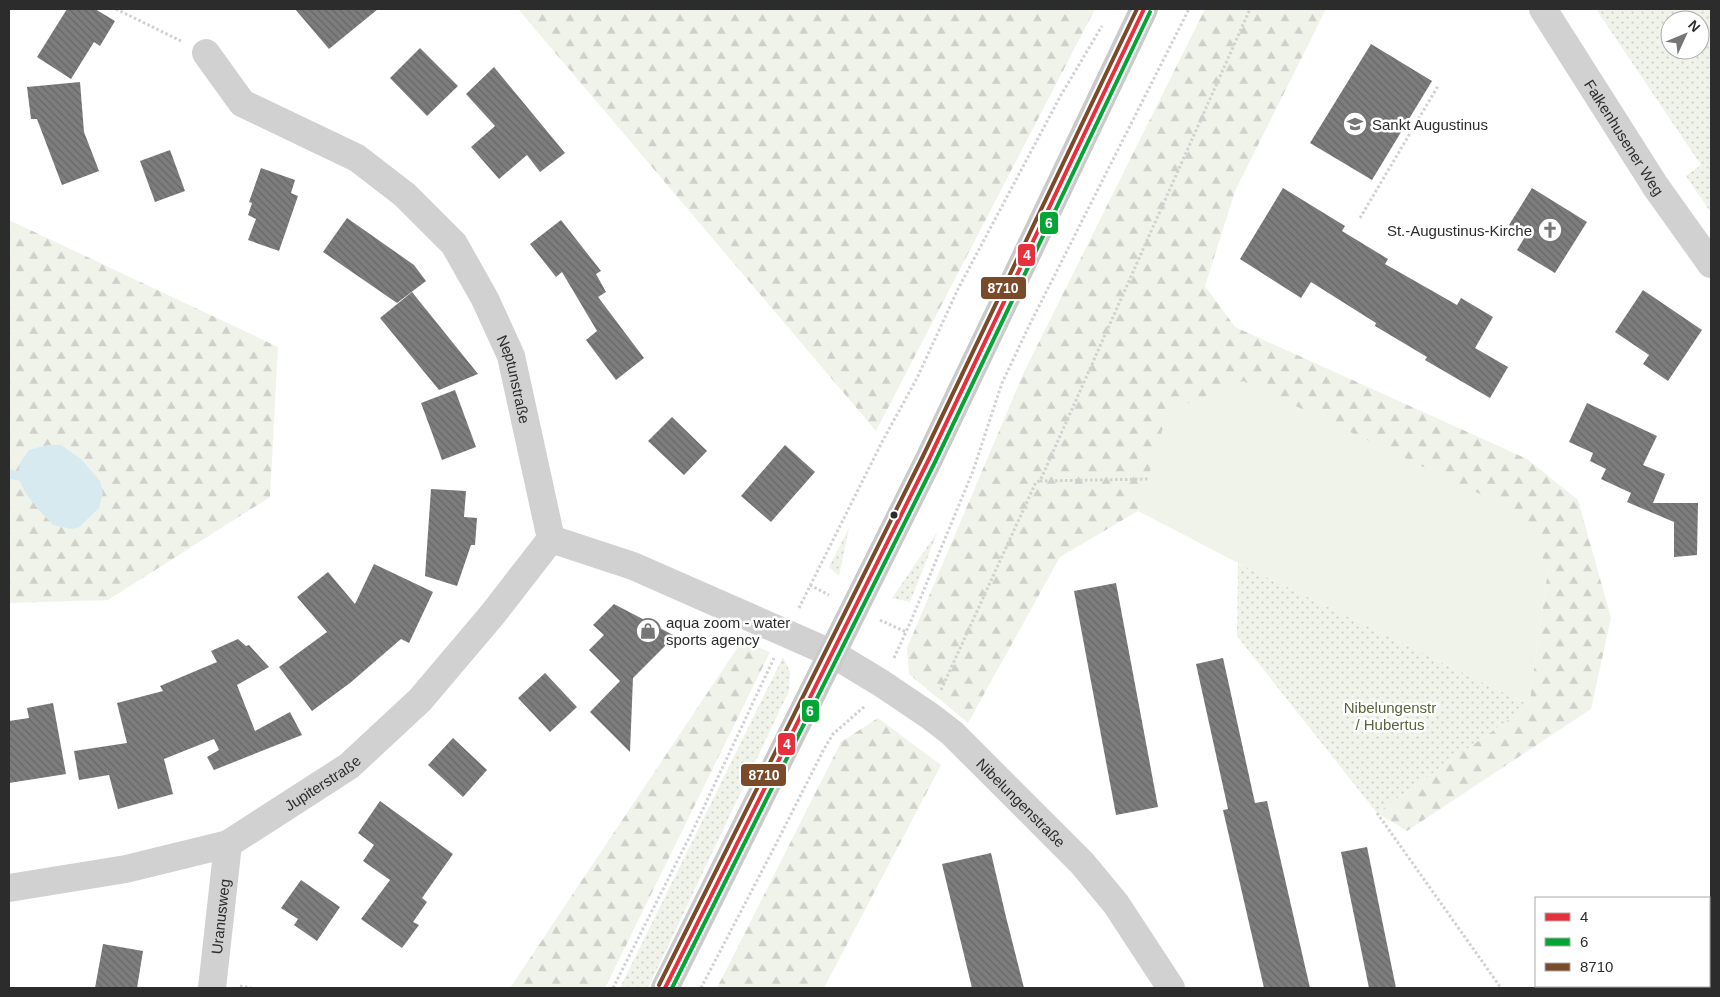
<svg xmlns="http://www.w3.org/2000/svg" width="1720" height="997" viewBox="0 0 1720 997" font-family="Helvetica,sans-serif">
  <style>
    .green { fill: url(#green-dots); fill-rule: evenodd }
    .forest { fill: url(#forest-firs) }
    .pitch { fill: #f0f3ea }
    .water { fill: #d6eaf0 }
    .lines { fill: none; stroke-linecap: round; stroke-linejoin: round }
    .stream { stroke: #d6eaf0; stroke-width: 9 }
    .building { fill: url(#building-back-hatch) }
    .path { stroke: #d1d1d1; stroke-width: 3; stroke-dasharray: 2.5 2.5; stroke-linecap: butt }
    .minor { stroke: #d1d1d1; stroke-width: 28 }
    .secondary { stroke: #cacaca; stroke-width: 28 }
    .bus-1-casing { stroke: #fff; stroke-width: 8 }
    .bus-2-casing { stroke: #fff; stroke-width: 8 }
    .bus-3-casing { stroke: #fff; stroke-width: 8 }
    .bus-1 { stroke: #e7303d; stroke-width: 4 }
    .bus-2 { stroke: #04a535; stroke-width: 4 }
    .bus-3 { stroke: #7a4b2a; stroke-width: 4 }
    .bus-dot { fill: #2c2c2c; stroke: #fff; stroke-width: 2 }
    .labels { text-anchor: middle; dominant-baseline: central; stroke-width: 5; stroke-linejoin: round; paint-order: stroke }
    .poi-label { font-size: 15px; fill: #2c2c2c; stroke: #fff; text-anchor: start }
    .street-label { font-size: 15px; fill: #2c2c2c; stroke: #fff }
    .park-label { font-size: 15px; fill: #56653b; stroke: #fff }
    .line-badge { stroke: #fff; stroke-width: 2 }
    .badge-label { font-size: 14px; text-anchor: middle; font-weight: bold; fill: #fff }
  </style>
  <defs>
    <pattern id="green-dots" width="8" height="8" patternUnits="userSpaceOnUse" patternTransform="scale(1.25)"><rect width="8" height="8" fill="#f0f3ea"/><path d="M2 2h.1M6 6h.1" fill="none" stroke="#ced0c9" stroke-width="1.8" stroke-linecap="round"/></pattern>
    <pattern id="forest-firs" width="22" height="20" patternUnits="userSpaceOnUse" patternTransform="scale(1.25)"><rect width="22" height="20" fill="#f0f3ea"/><path d="M5 1l3.5 6h-7zM16 11l3.5 6h-7z" fill="#ced0c9"/></pattern>
    <pattern id="building-back-hatch" width="6" height="6" patternUnits="userSpaceOnUse" patternTransform="scale(1.25)"><rect width="6" height="6" fill="#7d7d7d"/><path d="M-1 5l2 2M0 0l6 6M5-1l2 2" fill="none" stroke="#676767"/></pattern>
  </defs>
  <rect width="100%" height="100%" fill="#fff"/>
  <g class="green">
    <path d="M1596,9H1711V213L1686,176L1701,165ZM1670,20H1700V50H1670Z"/>
    <path d="M849,528L839,576L829,567Z"/>
    <path d="M938,531L910,602L892,598Z"/>
    <path d="M1238,563L1529,705L1377,813L1237,636Z"/>
    <path d="M783,657L790,672L789,691L648,988H620Z"/>
  </g>
  <g class="forest">
    <path d="M518,9H1095L876,431Z"/>
    <path d="M1205,9H1326L1235,191L1205,286L1235,327L1527,459L1578,500L1611,618L1591,709L1407,831L1377,813L1529,705L1548,569L1148,479L1138,511L1060,557L968,723L909,674L907,648L1024,372Z"/>
    <path d="M9,220L278,347L270,497L108,600L9,603Z"/>
    <path d="M742,641L770,652L605,988H510Z"/>
    <path d="M878,718L941,765L824,988H717L841,742Z"/>
  </g>
  <path class="pitch" d="M1243,381L1522,514L1548,569L1529,705L1238,563L1138,511L1168,411Z"/>
  <path class="water" d="M48,445H61L81,459L100,481L103,493L99,508L79,527L72,529L53,525C40,510 12,486 20,464C22,459 26,454 29,450Z"/>
  <g class="lines">
    <path class="stream" d="M9,474L19,476"/>
  </g>
  <g class="building">
    <path d="M67,9H95L115,21L100,46L94,42L71,79L37,57Z"/>
    <path d="M295,9H378L329,49Z"/>
    <path d="M1371,44L1432,81L1372,180L1310,143Z"/>
    <path d="M420,48L458,86L427,116L390,78Z"/>
    <path d="M494,67L565,153L540,172L527,155L499,179L471,147L495,126L466,94Z"/>
    <path d="M80,82L84,132L99,171L62,185L37,119H31L27,87Z"/>
    <path d="M170,150L185,191L155,202L140,161Z"/>
    <path d="M261,168L295,180L291,193L298,196L279,251L248,240L256,219L248,215L252,203L249,202Z"/>
    <path d="M1283,188L1345,226L1342,231L1388,259L1385,264L1457,305L1461,298L1493,317L1475,348L1508,367L1490,398L1425,360L1427,357L1375,326L1376,323L1311,282L1301,298L1240,259Z"/>
    <path d="M1532,188L1587,222L1555,273L1517,250L1526,235L1509,225Z"/>
    <path d="M347,218L414,265L426,281L397,303L323,252Z"/>
    <path d="M561,220L601,271L596,274L606,292L598,297L644,358L616,380L586,340L597,331L562,272L556,277L530,244Z"/>
    <path d="M1643,290L1702,330L1668,381L1643,364L1649,355L1615,332Z"/>
    <path d="M412,292L478,374L439,390L380,318Z"/>
    <path d="M455,390L476,447L442,460L421,403Z"/>
    <path d="M1587,403L1657,436L1643,465L1665,474L1653,503H1698L1697,555L1674,557V522L1627,502L1631,493L1601,479L1606,469L1590,461L1593,453L1569,442Z"/>
    <path d="M672,417L707,451L684,475L648,441Z"/>
    <path d="M785,445L815,472L771,522L741,496Z"/>
    <path d="M431,489L466,491L464,517L477,518L475,545H471L457,586L425,576Z"/>
    <path d="M374,564L433,592L409,643L401,639L350,683L312,711L279,667L327,632L297,597L328,572L355,604Z"/>
    <path d="M1116,583L1158,807L1116,815L1074,591Z"/>
    <path d="M614,604L675,636L633,678L630,752L590,712L620,681L589,650L604,635L593,625Z"/>
    <path d="M238,639L246,646L249,645L269,667L237,685L255,731L290,712L302,735L214,770L207,757L219,750L214,739L164,759L173,794L118,809L109,775L79,780L74,751L127,743L117,703L163,691L160,686L217,662L211,651Z"/>
    <path d="M1223,658L1255,803L1267,801L1310,988H1264L1223,810L1228,809L1196,664Z"/>
    <path d="M545,673L577,707L550,732L518,698Z"/>
    <path d="M53,703L66,774L9,783V721L29,718L27,708Z"/>
    <path d="M453,738L487,770L463,797L428,765Z"/>
    <path d="M380,801L453,854L422,898L427,902L413,922L419,925L402,948L361,919L390,880L363,861L374,845L358,833Z"/>
    <path d="M1367,847L1396,988H1369L1341,852Z"/>
    <path d="M991,853L1006,917L1024,988H972L942,864Z"/>
    <path d="M301,880L340,907L317,941L294,925L298,919L281,908Z"/>
    <path d="M103,944L143,951L137,988H95Z"/>
  </g>
  <g class="lines">
    <g class="path">
      <path d="M116,9L181,41"/>
      <path d="M1360,218L1438,86"/>
      <path d="M1040,481L1148,479"/>
      <path d="M810,585L829,595"/>
      <path d="M799,608L882,442L917,378L958,289L1061,95L1102,26"/>
      <path d="M880,620L906,632"/>
      <path d="M894,658L911,621L973,471L1002,383L1029,326L1189,9"/>
      <path d="M941,690L1036,482L1040,481L1250,9"/>
      <path d="M1377,813L1501,988"/>
      <path d="M240,986L251,988"/>
      <path d="M613,988L695,826L774,658"/>
      <path d="M701,988L776,844L824,749L833,734L865,706"/>
    </g>
    <g class="minor">
      <path id="s1" d="M1543,9L1656,187L1711,264"/>
      <path id="s2" d="M206,53L242,103L357,158L405,195L454,244L485,299L511,356L551,539L633,566L833,654L881,683L930,716L952,733L1082,863L1116,904L1171,988"/>
      <path id="s3" d="M9,888L126,869L228,844L349,766L420,700L492,615L551,539"/>
      <path id="s4" d="M212,988L228,844"/>
    </g>
    <path class="secondary" d="M665,988L929,459L1144,9"/>
    <defs>
      <path id="bus-1" d="M665,988L929,459L1144,9"/>
      <path id="bus-2" d="M672,988L935,462L1150,12"/>
      <path id="bus-3" d="M659,985L923,456L1137,9"/>
    </defs>
    <use href="#bus-1" class="bus-1-casing"/>
    <use href="#bus-2" class="bus-2-casing"/>
    <use href="#bus-3" class="bus-3-casing"/>
    <use href="#bus-1" class="bus-1"/>
    <use href="#bus-2" class="bus-2"/>
    <use href="#bus-3" class="bus-3"/>
  </g>
  <defs>
    <symbol id="school-ring" viewBox="-11 -11 22 22"><circle r="9.5" fill="#fff" stroke="#767676" stroke-width="1.5"/><path d="M0-5L7-2L0 1L-7-2ZM-4 1L0 2.5L4 1V4Q0 6-4 4Z" fill="#767676"/></symbol>
    <symbol id="church-ring" viewBox="-11 -11 22 22"><circle r="9.5" fill="#fff" stroke="#767676" stroke-width="1.5"/><path d="M-1.2-6h2.4v3.5h3.3v2.4h-3.3V6h-2.4V-.1h-3.3v-2.4h3.3Z" fill="#767676"/></symbol>
    <symbol id="shop-ring" viewBox="-11 -11 22 22"><circle r="9.5" fill="#fff" stroke="#767676" stroke-width="1.5"/><path d="M-5-2.5h2.3a2.7 3.5 0 0 1 5.4 0H5L5.5 6h-11ZM-1.5-2.5h3a1.5 2.3 0 0 0-3 0Z" fill="#767676"/></symbol>
  </defs>
  <g fill-rule="evenodd">
    <use href="#school-ring" x="1341" y="110" width="28" height="28"/>
    <use href="#church-ring" x="1536" y="216" width="28" height="28"/>
    <use href="#shop-ring" x="634" y="617" width="28" height="28"/>
  </g>
  <circle class="bus-dot" cx="894" cy="515" r="4.5"/>
  <g class="labels">
    <g class="poi-label">
      <text x="1372" y="124">Sankt Augustinus</text>
      <text x="1532" y="230" text-anchor="end">St.-Augustinus-Kirche</text>
      <text x="666" y="622">aqua zoom - water<tspan x="666" dy="17">sports agency</tspan></text>
    </g>
    <g class="street-label">
      <text stroke="none"><textPath href="#s1" startOffset="152">Falkenhusener Weg</textPath></text>
      <text stroke="none"><textPath href="#s2" startOffset="468">Neptunstraße</textPath></text>
      <text stroke="none"><textPath href="#s3" startOffset="336">Jupiterstraße</textPath></text>
      <text stroke="none"><textPath href="#s2" startOffset="1178">Nibelungenstraße</textPath></text>
      <text stroke="none"><textPath href="#s4" startOffset="72">Uranusweg</textPath></text>
    </g>
    <g class="park-label">
      <text x="1390" y="707">Nibelungenstr<tspan x="1390" dy="17">/ Hubertus</tspan></text>
    </g>
  </g>
  <g class="line-badge">
    <rect x="1039" y="211" width="20" height="24" rx="5" fill="#04a535"/>
    <rect x="1017" y="243" width="19" height="24" rx="5" fill="#e7303d"/>
    <rect x="980" y="276" width="47" height="24" rx="5" fill="#7a4b2a"/>
    <rect x="801" y="699" width="19" height="24" rx="5" fill="#04a535"/>
    <rect x="777" y="732" width="19" height="24" rx="5" fill="#e7303d"/>
    <rect x="740" y="763" width="47" height="24" rx="5" fill="#7a4b2a"/>
  </g>
  <g class="badge-label">
    <text x="1049" y="228">6</text>
    <text x="1027" y="260">4</text>
    <text x="1003" y="293">8710</text>
    <text x="810" y="716">6</text>
    <text x="787" y="749">4</text>
    <text x="764" y="780">8710</text>
  </g>
  <rect width="1720" height="997" fill="none" stroke="#2c2c2c" stroke-width="20"/>
  <rect x="1535" y="897" width="175" height="90" fill="#ffffff" stroke="#ababab"/>
  <rect x="1545" y="913" width="25" height="8" fill="#e7303d" stroke="#ababab"/>
  <text x="1580" y="922" font-size="15" fill="#2c2c2c">4</text>
  <rect x="1545" y="938" width="25" height="8" fill="#04a535" stroke="#ababab"/>
  <text x="1580" y="947" font-size="15" fill="#2c2c2c">6</text>
  <rect x="1545" y="963" width="25" height="8" fill="#7a4b2a" stroke="#ababab"/>
  <text x="1580" y="972" font-size="15" fill="#2c2c2c">8710</text>
  <g transform="translate(1685 35) rotate(46)"><circle r="24" fill="#ffffff" stroke="#ababab"/>
  <path d="M0-4L9 19L0 12L-9 19Z" fill="#767676"/>
  <text y="-8" font-size="14" font-weight="bold" text-anchor="middle" fill="#2c2c2c">N</text>
  </g>
</svg>
